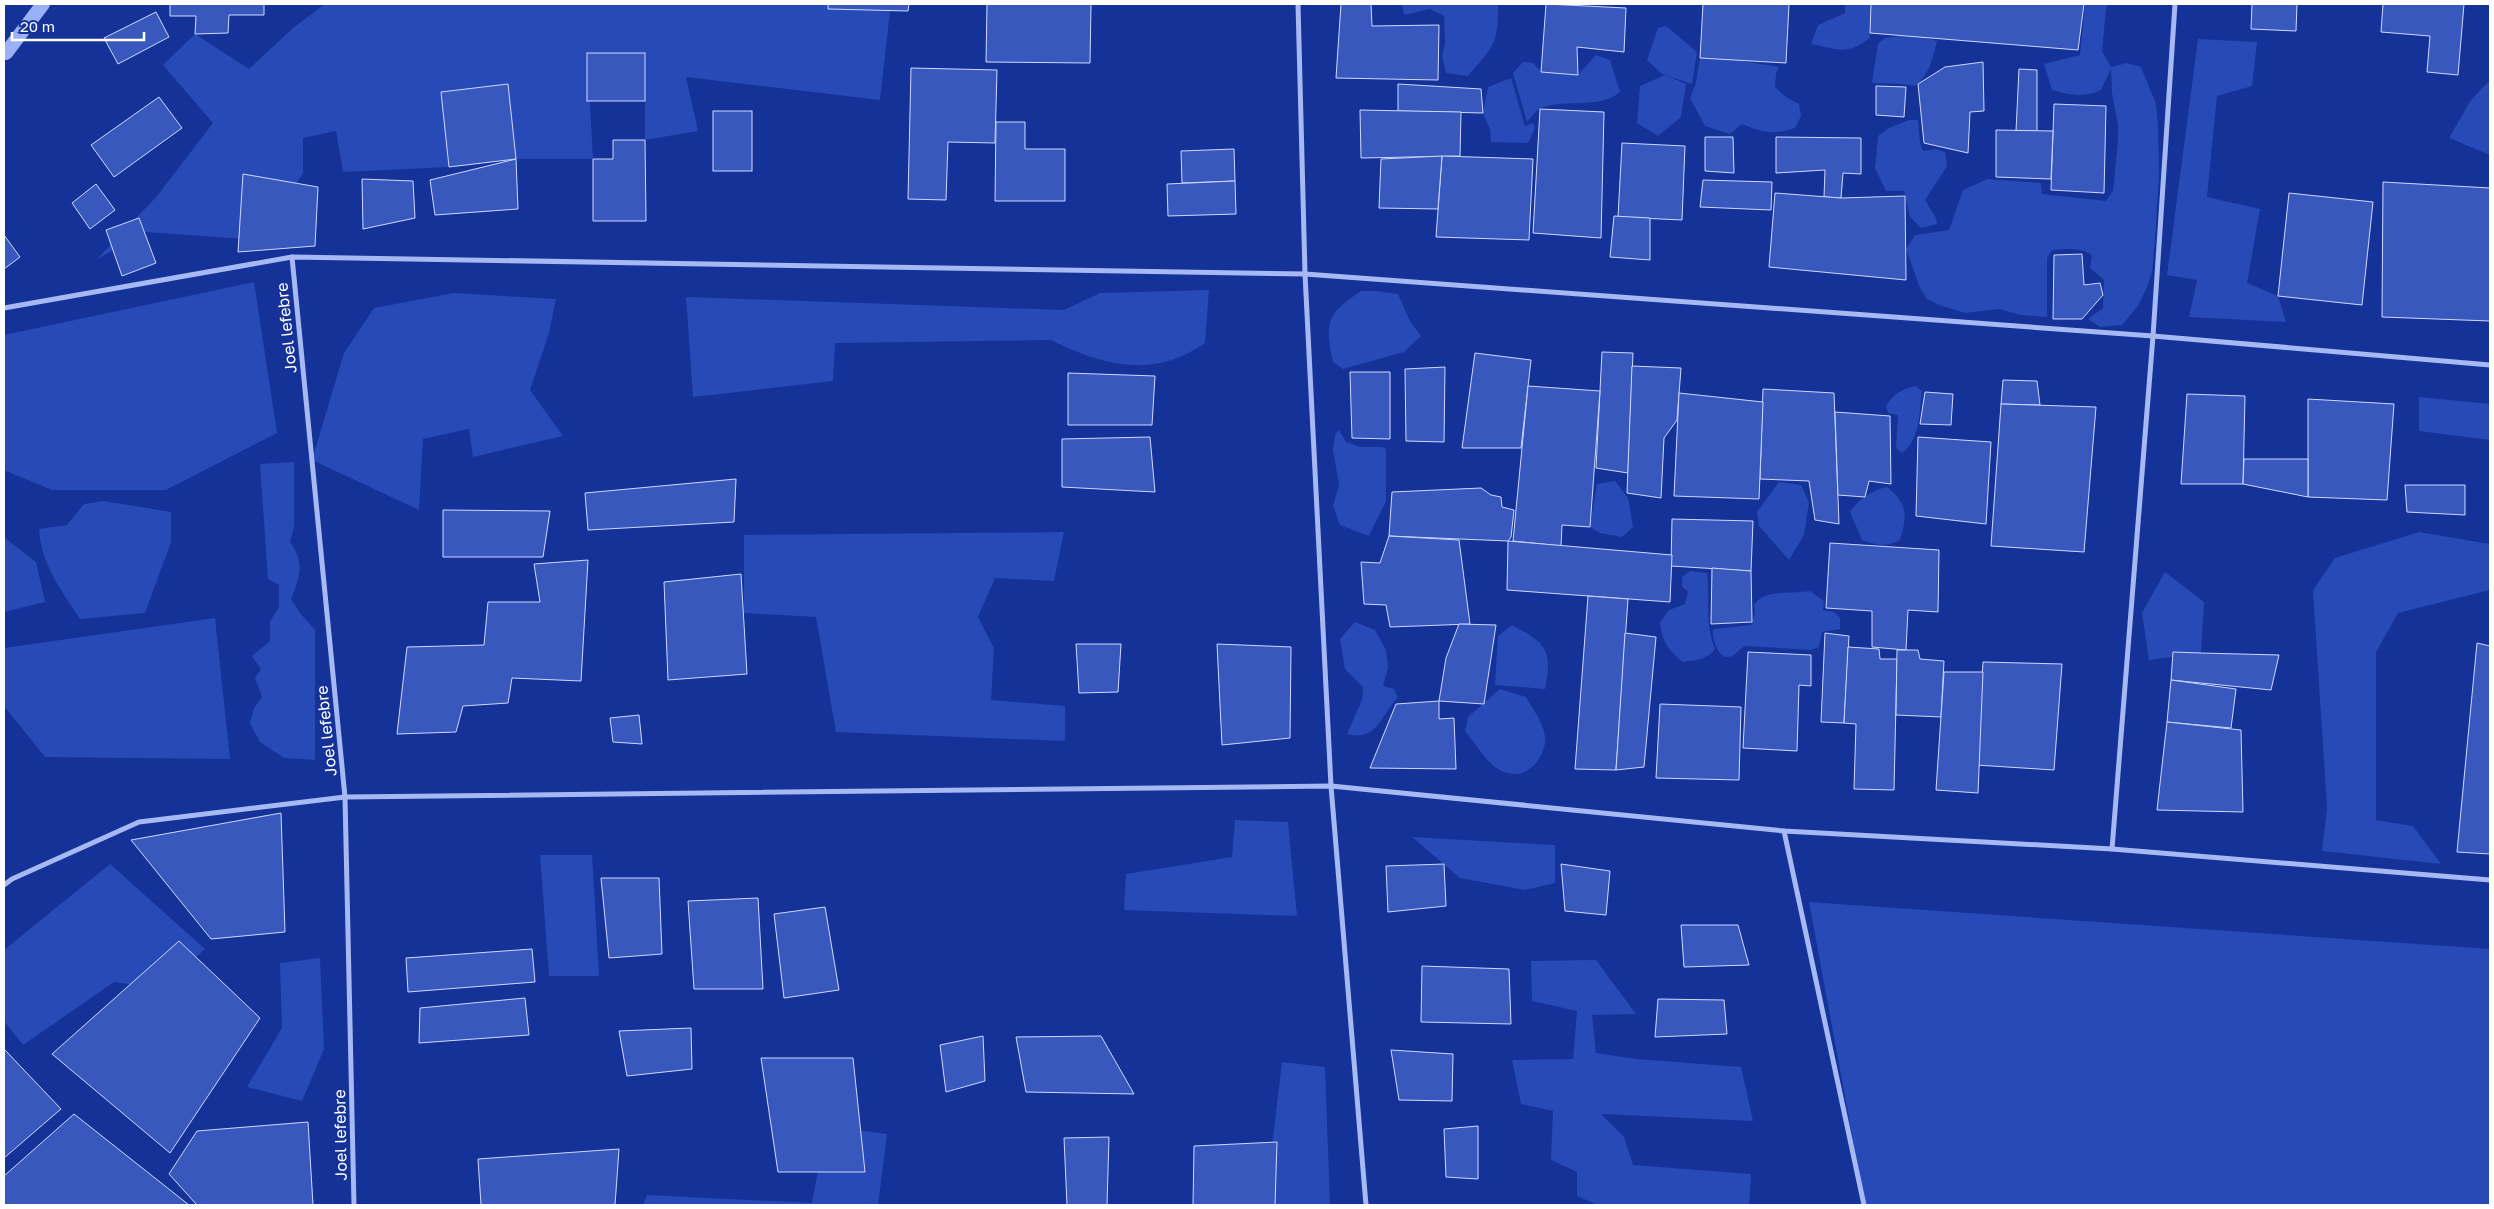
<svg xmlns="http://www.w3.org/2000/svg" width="2494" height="1209" viewBox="0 0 2494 1209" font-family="'Golos Text',sans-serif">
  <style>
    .green { fill: #274ab6 }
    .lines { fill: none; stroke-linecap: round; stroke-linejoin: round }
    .stream { stroke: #99b1f6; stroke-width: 14 }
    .building { fill: #3858be; stroke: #cedafd }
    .street { stroke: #a6b9f3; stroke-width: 5 }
    .labels { text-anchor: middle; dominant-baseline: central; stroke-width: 4; stroke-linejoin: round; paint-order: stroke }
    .street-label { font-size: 16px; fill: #fff; stroke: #143298 }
  </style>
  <rect width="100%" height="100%" fill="#143298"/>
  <g class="green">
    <path d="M325,4H827L828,9L890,11L880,100L686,77L698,131L645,140V53H587L593,159H516L507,84L442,92L449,167L343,172L336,131L303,138V173L260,240L145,232L96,260L157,196L213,123L163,65L195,34L249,69L293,28Z"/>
    <path d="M1402,4L1498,5C1499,44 1492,48 1468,76L1446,73L1442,56L1445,43L1444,16L1430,9L1404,15Z"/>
    <path d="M1845,4H1870V38C1846,56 1838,49 1811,44L1818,25L1845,13Z"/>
    <path d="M2085,4H2108L2106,9L2102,51L2111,67L2127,63L2141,67L2156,104L2158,126L2159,175L2155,240L2152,272L2147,287L2138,306L2122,325L2100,327L2088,319L2103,308L2104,280L2090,268L2092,255C2080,247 2067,249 2052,250L2047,258V317L2021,315L1999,309L1965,313L1939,305L1927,299L1920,288L1906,249L1915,235L1949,230L1963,190L1988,179L2041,183L2042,194L2106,201L2113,191L2118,140V125L2112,93L2111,69L2101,90C2084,98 2070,95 2052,90L2044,64L2080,55Z"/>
    <path d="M1666,26L1697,52L1692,84L1662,74L1647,60L1658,28Z"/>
    <path d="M1901,36L1924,37L1937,41C1932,60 1930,74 1915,86L1902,84L1872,83L1878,44L1885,38Z"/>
    <path d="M2198,39L2257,42L2252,86L2217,96L2207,197L2260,209L2247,283L2278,296L2286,322L2189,317L2197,280L2167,275Z"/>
    <path d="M1596,55L1610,60L1620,92C1599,110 1567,98 1541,108C1536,110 1531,118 1527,122L1513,73L1523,62L1533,63L1541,72L1578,75Z"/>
    <path d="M1700,58L1737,60L1779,67L1776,74L1775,87L1786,97L1799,104L1801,116L1795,128C1773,135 1764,133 1742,124L1730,134L1705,126L1690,98L1696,83Z"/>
    <path d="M1665,75L1686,84L1681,117L1658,136L1637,123L1640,86Z"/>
    <path d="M1511,78L1525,126L1533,123L1535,128L1528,143L1491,142L1490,130L1483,113L1488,87Z"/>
    <path d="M2490,80V155L2449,138L2471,100Z"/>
    <path d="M1909,120H1918L1920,143L1923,151L1936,149L1945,152L1947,166L1925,200L1936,218L1937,224L1921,228L1910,217L1904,191H1886L1875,168L1878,136L1889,128Z"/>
    <path d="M254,282L277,433L166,490H52L4,470V335Z"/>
    <path d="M1209,290L1205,343C1155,379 1102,366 1051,340L835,343L833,381L693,397L686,297L1064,310L1100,293Z"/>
    <path d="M1361,291H1376L1398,294L1410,321L1421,336L1404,352L1343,369L1333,362C1325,323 1326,314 1361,291Z"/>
    <path d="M454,293L556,299L549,333L530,390L563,436L473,457L469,429L423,439L419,510L312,460L344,353L374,308Z"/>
    <path d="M1916,386L1922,391C1919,412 1921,439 1902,453L1896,448L1898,415L1888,413L1886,406C1894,393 1902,389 1916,386Z"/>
    <path d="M2419,397L2490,404V440L2419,431Z"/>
    <path d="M1339,430L1346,442L1360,447H1382L1386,449V501L1369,536L1340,525L1333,506L1339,485L1333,450L1335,435Z"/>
    <path d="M294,462V527L290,542C305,563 300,577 291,599L300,613L315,630V760L284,758L260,742L250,723L254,708L262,697L255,678L261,669L252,656L270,641V621L279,607V585L268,579L260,464Z"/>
    <path d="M1615,481L1628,498L1633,527L1622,537L1600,533L1590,527L1597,484Z"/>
    <path d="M1779,482L1801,485L1809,502L1804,535L1789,560L1759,526L1757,512Z"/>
    <path d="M1887,487C1907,503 1908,515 1900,540C1885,548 1877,545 1862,540L1850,512C1858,500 1872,490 1887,487Z"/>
    <path d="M104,501L171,512V542L145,613L80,619C61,590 41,564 39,529L67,525L84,504Z"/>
    <path d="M1064,532L1054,581L995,578L978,617L994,648L991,700L1065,706V741L836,732L816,617L744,613V535Z"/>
    <path d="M2419,532L2490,544V590L2398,613L2376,652V820L2413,826L2441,864L2322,851L2327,808L2313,590L2335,558Z"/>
    <path d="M4,537L36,562L45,602L4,612Z"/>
    <path d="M1690,571L1707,573C1710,598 1705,625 1715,649C1707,660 1695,660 1683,662C1669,651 1661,640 1660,622L1669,610L1685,604L1688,592L1682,586V577Z"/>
    <path d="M2165,572L2204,602L2201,653L2149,660L2142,613Z"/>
    <path d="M1810,591L1824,601L1823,610L1834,612L1840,618V629L1822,632L1819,647L1811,650L1745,646C1740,648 1737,654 1732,656C1718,662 1712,638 1713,629L1751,625L1755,613L1754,605C1764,589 1793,594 1810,591Z"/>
    <path d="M215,618L230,759L45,757L4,706V648Z"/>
    <path d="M1355,622L1375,630L1386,650L1388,668L1383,686L1394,689L1398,697C1381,715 1377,742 1347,734L1362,700L1363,687L1345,669L1340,639Z"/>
    <path d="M1512,625C1546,643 1553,650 1545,689L1495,685L1498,636Z"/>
    <path d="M1500,689L1526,697C1533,709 1547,728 1545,743C1541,766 1520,783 1498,769C1486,762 1475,743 1465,731L1468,717Z"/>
    <path d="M1235,820L1288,822L1297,916L1124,910L1126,874L1232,857Z"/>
    <path d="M1412,837L1555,845V883L1525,890L1460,878Z"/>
    <path d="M540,855H592L599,976H549Z"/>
    <path d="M110,864L205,949L161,989L114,982L23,1045L4,1021V950Z"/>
    <path d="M1809,902L2490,949V1205H1865Z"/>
    <path d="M320,958L324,1049L302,1101L247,1087L282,1028L280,963Z"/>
    <path d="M1596,960L1636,1014L1592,1015L1596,1053L1636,1059L1741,1067L1753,1121L1601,1114L1624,1137L1633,1165L1751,1174L1749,1205H1598L1577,1196V1172L1551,1160L1553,1111L1521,1104L1512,1060L1573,1059L1577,1011L1532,1001L1531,961Z"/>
    <path d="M1282,1062L1325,1067L1330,1205H1265Z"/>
    <path d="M826,1126L887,1134L878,1205H643L647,1195L812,1203Z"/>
  </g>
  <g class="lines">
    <path class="stream" d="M6,53L43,4"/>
  </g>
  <g class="building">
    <path d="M170,4H264V15H229L228,33L195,34L196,16H170Z"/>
    <path d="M828,4H909L908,11L828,9Z"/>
    <path d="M987,4H1091L1090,63L986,62Z"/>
    <path d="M1341,4H1371L1372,26L1439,25L1438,80L1336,78Z"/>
    <path d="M1546,4L1626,8L1624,52L1577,47L1578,75L1541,72Z"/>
    <path d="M1703,4H1789L1786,63L1700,58Z"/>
    <path d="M1871,4H2084L2078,50L1870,33Z"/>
    <path d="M2252,4H2297L2296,31L2251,29Z"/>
    <path d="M2383,4H2464L2458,75L2427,72L2430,36L2381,32Z"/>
    <path d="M156,12L169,37L118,64L104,38Z"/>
    <rect x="587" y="53" width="58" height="48"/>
    <path d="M1983,62L1984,111L1970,112L1968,153L1924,143L1918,84L1945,67Z"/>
    <path d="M911,68L997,70L995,143L948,142L946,200L908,199Z"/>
    <path d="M2019,69L2037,70V131H2016Z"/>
    <path d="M508,84L516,159L449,167L441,92Z"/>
    <path d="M1398,84L1481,89L1483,113L1398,111Z"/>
    <path d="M1876,86L1906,87L1904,117L1876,115Z"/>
    <path d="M159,97L182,128L114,177L91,145Z"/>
    <path d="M2054,104L2106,106L2104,193L2051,190Z"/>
    <path d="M1540,109L1604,112L1601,238L1533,233Z"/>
    <path d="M1360,110L1461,112L1460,156L1361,158Z"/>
    <rect x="713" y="111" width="39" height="60"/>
    <path d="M996,122H1025V149H1065V201H995Z"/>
    <path d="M1996,130L2053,131L2051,179L1996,177Z"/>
    <path d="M1705,137H1733L1734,173L1705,171Z"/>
    <path d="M1776,137L1861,138V174L1843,173L1841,198L1824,197L1825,170L1776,173Z"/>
    <path d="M613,140H645L646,221H593V159H613Z"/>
    <path d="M1622,143L1685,146L1682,220L1618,217Z"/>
    <path d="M1234,149L1235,181L1182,183L1181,151Z"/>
    <path d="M1442,156L1533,159L1529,240L1436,237Z"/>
    <path d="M1442,156L1438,209L1379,208L1381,159Z"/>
    <path d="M516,159L518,209L435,215L430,180Z"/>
    <path d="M243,174L318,187L315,246L238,252Z"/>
    <path d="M362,179L413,181L415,218L363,229Z"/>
    <path d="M1703,180L1772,182L1771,210L1700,207Z"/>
    <path d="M1235,181L1236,214L1168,216L1167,184Z"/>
    <path d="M2383,182L2490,188V321L2382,317Z"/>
    <path d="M96,184L115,210L90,229L72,203Z"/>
    <path d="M1775,193L1841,198L1905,196L1906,280L1769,267Z"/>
    <path d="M2289,193L2373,202L2362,305L2278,296Z"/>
    <path d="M1614,216L1650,218V260L1610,257Z"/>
    <path d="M139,218L156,263L122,276L106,230Z"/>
    <path d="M4,235L20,257L4,269Z"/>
    <path d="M2082,254L2084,285L2100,283L2103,295L2082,319H2053L2054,255Z"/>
    <path d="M1602,352L1633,353L1628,473L1596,468Z"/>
    <path d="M1475,353L1531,360L1521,448H1462Z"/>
    <path d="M1632,366L1681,368L1677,420L1664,438L1661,498L1627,493Z"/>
    <path d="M1445,367L1444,442L1406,441L1405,369Z"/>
    <path d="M1350,372H1390V439L1352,438Z"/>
    <path d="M1068,373L1155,376L1152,425H1068Z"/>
    <path d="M2003,380L2037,381L2040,405L2001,404Z"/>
    <path d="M1528,386L1600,391L1590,527L1562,525L1561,546L1513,541Z"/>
    <path d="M1763,389L1834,393L1839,524L1815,520L1809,481L1760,479Z"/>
    <path d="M1925,392L1953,394L1951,425L1920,424Z"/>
    <path d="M1679,393L1763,402L1759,499L1674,496Z"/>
    <path d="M2187,394L2245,396L2243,484H2181Z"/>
    <path d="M2308,399L2394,404L2387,500L2308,497Z"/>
    <path d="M2001,404L2096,407L2084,552L1991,546Z"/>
    <path d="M1835,412L1890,416L1891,484L1869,481L1865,497L1838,495Z"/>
    <path d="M1150,437L1155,492L1062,487V439Z"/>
    <path d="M1918,437L1991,442L1986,524L1916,516Z"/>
    <path d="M2244,459H2308V497L2243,484Z"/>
    <path d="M736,479L734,522L588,530L585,493Z"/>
    <path d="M2405,485H2465V515L2407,512Z"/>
    <path d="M1481,488L1491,495L1501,497L1502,507L1514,510L1511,537L1508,541L1389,536L1392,492Z"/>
    <path d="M443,510L550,511L543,557H443Z"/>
    <path d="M1672,519L1753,521L1751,571L1671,566Z"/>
    <path d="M1389,536L1459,540L1470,624L1390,627L1386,605L1364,604L1361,562L1380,563Z"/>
    <path d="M1508,541L1672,555L1670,602L1507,590Z"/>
    <path d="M1830,543L1939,550L1938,612L1908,610L1906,650L1872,647V611L1826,608Z"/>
    <path d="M588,560L581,681L512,678L508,703L463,706L456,732L397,734L407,647L484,645L488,602H540L534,564Z"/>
    <path d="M1712,568L1751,571L1752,622L1711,624Z"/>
    <path d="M741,574L747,674L668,680L664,582Z"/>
    <path d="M1588,596L1628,599L1616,770L1575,769Z"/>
    <path d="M1459,624L1496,625L1484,704L1439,701L1446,658Z"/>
    <path d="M1625,633L1656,637L1644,767L1616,770Z"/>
    <path d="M1825,633L1849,636L1844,723L1821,722Z"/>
    <path d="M2477,643L2490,646V854L2457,852Z"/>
    <path d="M1076,644H1121L1118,692L1079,693Z"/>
    <path d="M1217,644L1291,647L1290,738L1222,745Z"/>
    <path d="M1848,647L1879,649L1880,659H1897L1894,790L1854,789L1856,724L1844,723Z"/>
    <path d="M1897,650H1918L1920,659L1944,661L1941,717L1896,715Z"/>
    <path d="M1748,652L1811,655V686L1799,685L1797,751L1743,748Z"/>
    <path d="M2173,652L2201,653L2279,655L2271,690L2171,680Z"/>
    <path d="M1983,662L2062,664L2054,770L1976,765Z"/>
    <path d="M1944,672H1983L1978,793L1936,790Z"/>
    <path d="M2171,680L2236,689L2231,728L2167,722Z"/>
    <path d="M1439,701V719L1454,718L1456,769L1370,768L1396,704Z"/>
    <path d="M1660,704L1741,707L1739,780L1656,778Z"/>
    <path d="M639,715L642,744L613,742L610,718Z"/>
    <path d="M2167,722L2241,730L2243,812L2157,810Z"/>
    <path d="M281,813L285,932L211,939L131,840Z"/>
    <path d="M1444,864L1446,906L1388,912L1386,866Z"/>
    <path d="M1561,864L1610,871L1606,915L1565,911Z"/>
    <path d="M601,878H659L662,954L609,958Z"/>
    <path d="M758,898L763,989H694L688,901Z"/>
    <path d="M825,907L839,990L784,998L774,914Z"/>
    <path d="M1681,925H1738L1749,965L1684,967Z"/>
    <path d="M179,941L260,1018L170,1153L52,1054Z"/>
    <path d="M532,949L535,982L408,992L406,958Z"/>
    <path d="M1422,966L1509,969L1511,1024L1421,1022Z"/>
    <path d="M525,998L529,1035L419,1043L420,1008Z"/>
    <path d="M1658,999L1724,1000L1727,1034L1655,1037Z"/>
    <path d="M691,1028L692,1069L627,1076L619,1031Z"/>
    <path d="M983,1036L985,1081L946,1092L940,1045Z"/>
    <path d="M1101,1036L1134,1094L1026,1092L1016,1037Z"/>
    <path d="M4,1049L61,1109L4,1158Z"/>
    <path d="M1391,1050L1453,1054L1452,1101L1399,1100Z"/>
    <path d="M761,1058H853L865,1172H778Z"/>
    <path d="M74,1114L189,1205H4V1176Z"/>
    <path d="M308,1122L313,1205H197L169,1174L197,1131Z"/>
    <path d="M1478,1126V1179L1446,1177L1444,1129Z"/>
    <path d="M1109,1137L1107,1205H1067L1064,1138Z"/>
    <path d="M1277,1142L1275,1205H1193L1194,1146Z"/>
    <path d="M619,1149L615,1205H481L478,1159Z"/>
  </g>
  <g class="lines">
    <g class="street">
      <path d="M1298,4L1305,274L1331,786L1366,1205"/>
      <path d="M292,257L345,797L354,1205"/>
      <path d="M4,308L292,257L1305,274L2153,336L2490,365"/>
      <path d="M1784,831L1864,1205"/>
      <path d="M2112,849L2153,336L2175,4"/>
      <path d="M4,885L12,879L139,822L345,797L1331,786L1784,831L2112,849L2490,880"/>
    </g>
  </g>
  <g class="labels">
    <g class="street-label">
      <text transform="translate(286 328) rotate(-96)">Joel lefebre</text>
      <text transform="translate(326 731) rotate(-96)">Joel lefebre</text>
      <text transform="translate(340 1135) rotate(-91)">Joel lefebre</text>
    </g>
  </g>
  <rect width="2494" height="1209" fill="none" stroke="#ffffff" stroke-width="10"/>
  <path d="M12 32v8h132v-8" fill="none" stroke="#ffffff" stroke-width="2.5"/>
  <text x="20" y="32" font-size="15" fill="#ffffff" stroke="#143298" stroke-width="4" paint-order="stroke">20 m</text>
</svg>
